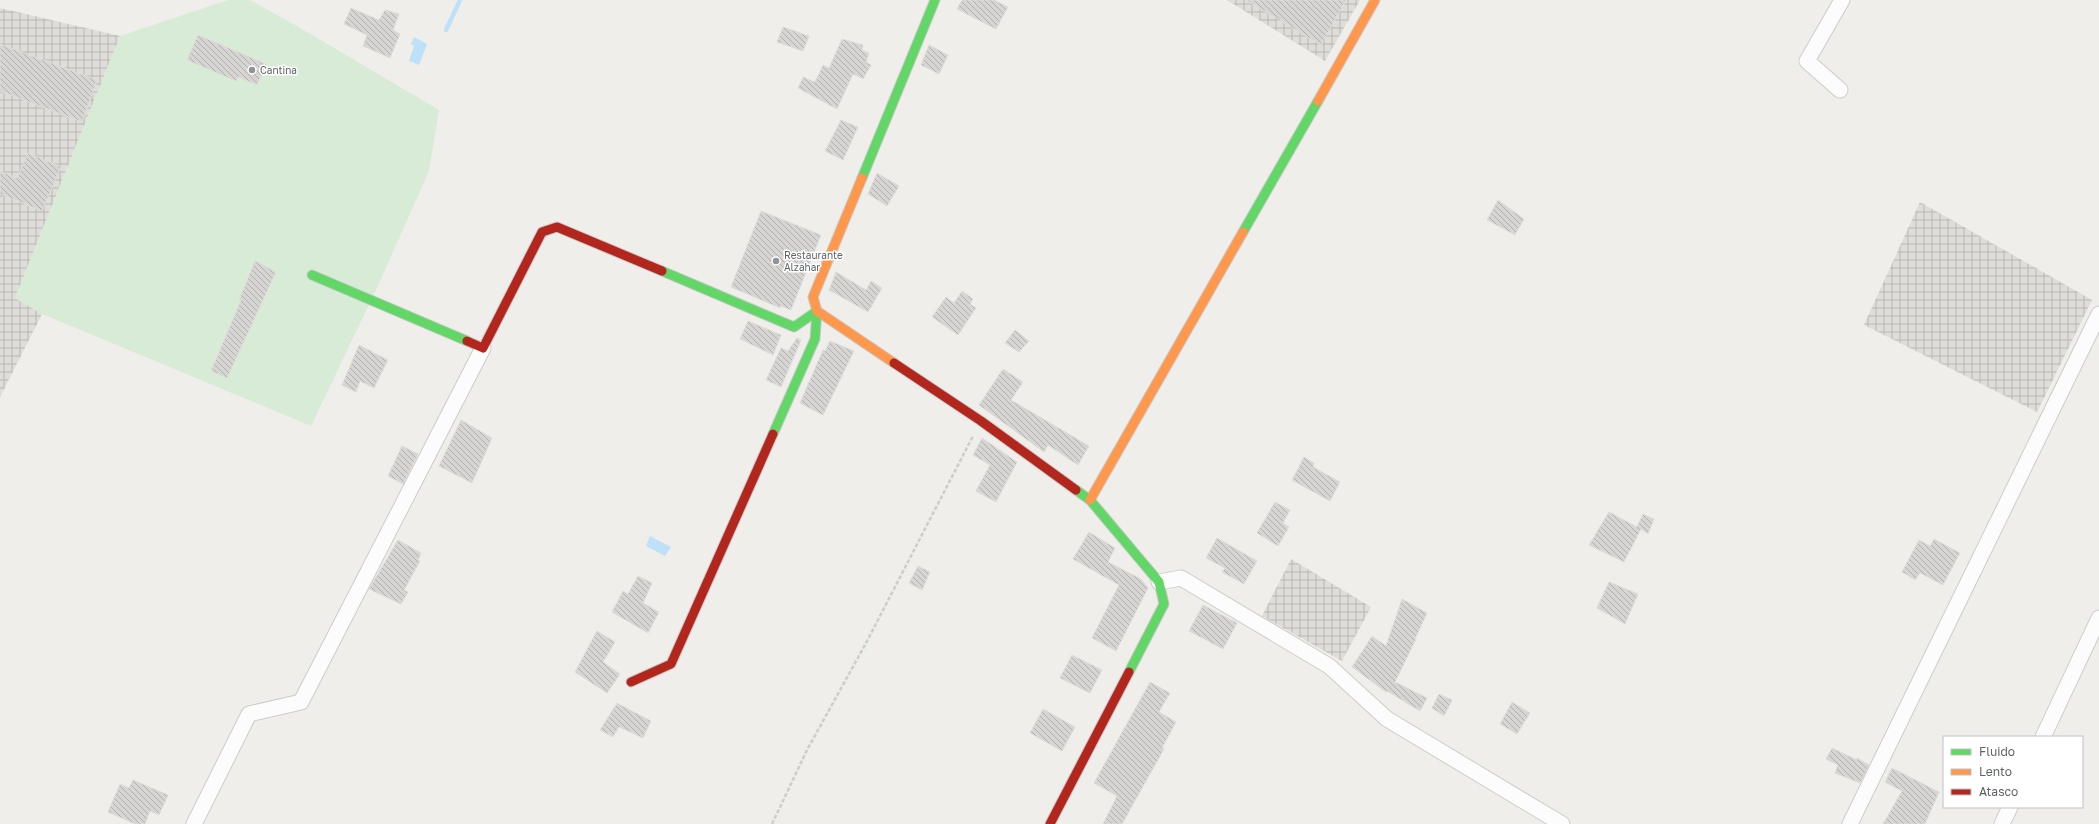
<svg xmlns="http://www.w3.org/2000/svg" width="2099" height="824" viewBox="0 0 2099 824" font-family="'Golos Text',sans-serif">
  <style>
    .industrial { fill: url(#industrial-grid) }
    .pitch { fill: #d8ebd6 }
    .water { fill: #bfe0f9 }
    .lines { fill: none; stroke-linecap: round; stroke-linejoin: round }
    .stream { stroke: #bfe0f9; stroke-width: 4.5 }
    .building { fill: url(#building-back-hatch); stroke: #deddd9 }
    .street-casing { stroke: #cbcccc; stroke-width: 17 }
    .fast-casing { stroke: #cacacb; stroke-width: 11 }
    .slow-casing { stroke: #cacacb; stroke-width: 11 }
    .jam-casing { stroke: #cacacb; stroke-width: 11 }
    .path { stroke: #cacfcc; stroke-width: 2.5; stroke-dasharray: 4 2; stroke-linecap: butt }
    .street { stroke: #fdfcfc; stroke-width: 15 }
    .fast { stroke: #63d668; stroke-width: 9 }
    .slow { stroke: #ff974d; stroke-width: 9 }
    .jam { stroke: #b3261e; stroke-width: 9 }
    .poi-dot { fill: #919496; stroke: #fff; stroke-width: 1.5 }
    .labels { text-anchor: middle; dominant-baseline: central; stroke-width: 3; stroke-linejoin: round; paint-order: stroke }
    .poi-label { font-size: 10px; fill: #5f6368; stroke: #fff; text-anchor: start }
  </style>
  <defs>
    <pattern id="industrial-grid" width="8" height="8" patternUnits="userSpaceOnUse"><rect width="8" height="8" fill="#dfddda"/><path d="M0 4h8M4 0v8" fill="none" stroke="#b8b7b5"/></pattern>
    <pattern id="building-back-hatch" width="6" height="6" patternUnits="userSpaceOnUse"><rect width="6" height="6" fill="#d6d5d3"/><path d="M-1 5l2 2M0 0l6 6M5-1l2 2" fill="none" stroke="#b1b0af"/></pattern>
  </defs>
  <rect width="100%" height="100%" fill="#efeeea"/>
  <g class="industrial">
    <path d="M1227,0H1360L1325,61Z"/>
    <path d="M0,8L120,36L15,298L42,314L0,397Z"/>
    <path d="M1920,202L2092,300L2037,412L1864,325Z"/>
    <path d="M1291,559L1371,607L1342,661L1262,616Z"/>
  </g>
  <path class="pitch" d="M228,0H250L297,26L439,110L429,171L376,290L311,426L42,314L15,298L120,36Z"/>
  <g class="water">
    <path d="M414,37L427,44L419,65L409,61L414,46L411,44Z"/>
    <path d="M650,536L671,547L665,556L646,546Z"/>
  </g>
  <g class="lines">
    <path class="stream" d="M446,30L460,0"/>
  </g>
  <g class="building">
    <path d="M962,0H994L1008,7L996,29L957,9Z"/>
    <path d="M1246,0H1346L1321,45Z"/>
    <path d="M351,8L379,20L385,10L399,14L393,30L400,34L390,58L363,46L367,35L344,24Z"/>
    <path d="M783,27L809,36L803,51L777,42Z"/>
    <path d="M198,35L266,64L257,85L238,77L236,81L187,60Z"/>
    <path d="M842,39L863,45L862,50L869,53L866,62L871,65L863,79L853,74L837,109L798,88L803,77L815,82L823,65L829,68Z"/>
    <path d="M0,44L97,80L82,122L0,91Z"/>
    <path d="M929,45L948,55L939,74L921,65Z"/>
    <path d="M841,120L858,127L843,160L825,151Z"/>
    <path d="M28,153L61,167L42,211L0,194V171L17,178Z"/>
    <path d="M877,173L899,186L887,206L868,194Z"/>
    <path d="M1498,200L1524,219L1515,235L1487,220Z"/>
    <path d="M761,211L821,235L791,310L781,306L780,308L731,287Z"/>
    <path d="M255,261L276,272L227,378L211,371L241,300H239Z"/>
    <path d="M836,272L866,290L871,281L882,288L868,312L829,290Z"/>
    <path d="M962,291L973,299L970,304L976,308L958,335L932,317L946,297L954,303Z"/>
    <path d="M748,321L781,335L773,355L740,339Z"/>
    <path d="M1015,330L1029,341L1019,352L1005,343Z"/>
    <path d="M797,338L801,340L781,387L766,380L781,348L788,351Z"/>
    <path d="M830,341L854,351L823,415L800,403L823,350L825,351Z"/>
    <path d="M359,345L388,360L374,388L360,381L356,392L342,385Z"/>
    <path d="M1003,369L1023,382L1011,400L1089,446L1078,465L1048,445L1044,452L979,405Z"/>
    <path d="M461,420L492,438L472,483L439,466Z"/>
    <path d="M982,438L1017,462L996,502L976,491L990,465L973,455Z"/>
    <path d="M402,446L418,454L403,484L388,476Z"/>
    <path d="M1304,457L1314,463L1313,467L1340,482L1330,501L1292,480Z"/>
    <path d="M1275,502L1290,510L1283,523L1289,527L1278,546L1257,533Z"/>
    <path d="M1609,512L1637,527L1643,514L1654,519L1648,534L1641,529L1624,562L1589,545Z"/>
    <path d="M1089,532L1115,548L1108,562L1141,579L1148,588L1116,651L1092,638L1119,585L1073,559Z"/>
    <path d="M1217,538L1257,561L1244,584L1222,572L1225,568L1206,558Z"/>
    <path d="M1934,539L1960,553L1943,585L1920,573L1915,580L1902,572L1919,540L1930,546Z"/>
    <path d="M398,540L421,553L418,560L420,561L404,590L408,592L401,604L369,589Z"/>
    <path d="M918,566L930,572L922,590L909,583Z"/>
    <path d="M638,576L652,583L643,603L659,612L648,633L612,612L623,591L628,594Z"/>
    <path d="M1609,582L1638,594L1625,624L1597,608Z"/>
    <path d="M1402,599L1427,613L1415,639H1416L1395,682L1427,698L1420,711L1387,691L1386,692L1352,667L1372,636L1386,646Z"/>
    <path d="M1203,605L1237,623L1223,649L1189,631Z"/>
    <path d="M597,631L615,642L603,662L620,674L607,693L575,672Z"/>
    <path d="M1072,655L1102,670L1090,693L1060,678Z"/>
    <path d="M1150,682L1170,693L1159,712L1176,722L1162,748L1164,749L1122,824H1103L1117,796L1094,783Z"/>
    <path d="M1439,694L1452,700L1444,716L1432,708Z"/>
    <path d="M1512,702L1530,713L1517,734L1500,724Z"/>
    <path d="M617,703L651,721L643,738L619,727L613,737L600,730Z"/>
    <path d="M1043,709L1075,727L1062,751L1030,733Z"/>
    <path d="M1832,748L1857,760V758L1869,765L1860,783L1835,773L1838,765L1826,759Z"/>
    <path d="M1892,768L1939,792L1925,824H1883L1902,791L1885,782Z"/>
    <path d="M133,780L168,795L159,815L150,811L145,824H135L108,812L120,784L129,788Z"/>
  </g>
  <g class="lines">
    <defs>
      <g id="street">
        <path d="M1840,90L1807,61L1842,0"/>
        <path d="M1159,582L1181,578L1329,666L1387,719L1562,824"/>
        <path d="M2043,737L2099,618"/>
        <path d="M194,824L249,714L301,702L483,348"/>
        <path d="M1850,824L2099,314"/>
        <path d="M2002,824L2010,807"/>
      </g>
      <g id="fast">
        <path d="M862,178L935,0"/>
        <path d="M1243,232L1318,101"/>
        <path d="M662,271L794,327L817,311L815,339L773,434"/>
        <path d="M312,275L467,341"/>
        <path d="M1076,490L1090,500L1159,582L1164,604L1129,672"/>
      </g>
      <g id="slow">
        <path d="M1318,101L1375,0"/>
        <path d="M862,178L813,297L817,311L894,363"/>
        <path d="M1090,500L1243,232"/>
      </g>
      <g id="jam">
        <path d="M467,341L483,348L542,232L557,227L662,271"/>
        <path d="M894,363L981,421L1076,490"/>
        <path d="M631,682L671,664L773,434"/>
        <path d="M1050,824L1129,672"/>
      </g>
    </defs>
    <use href="#street" class="street-casing"/>
    <use href="#fast" class="fast-casing"/>
    <use href="#slow" class="slow-casing"/>
    <use href="#jam" class="jam-casing"/>
    <path class="path" d="M772,824L807,750L866,643L973,436"/>
    <use href="#street" class="street"/>
    <use href="#fast" class="fast"/>
    <use href="#slow" class="slow"/>
    <use href="#jam" class="jam"/>
  </g>
  <g class="poi-dot">
    <circle cx="252" cy="70" r="4"/>
    <circle cx="776" cy="261" r="4"/>
  </g>
  <g class="labels">
    <g class="poi-label">
      <text x="260" y="70">Cantina</text>
      <text x="784" y="255">Restaurante<tspan x="784" dy="12">Alzahar</tspan></text>
    </g>
  </g>
  <rect x="1943" y="736" width="140" height="72" fill="#ffffff" stroke="#bfc1c3"/>
  <rect x="1951" y="749" width="20" height="6" fill="#63d668" stroke="#bfc1c3"/>
  <text x="1979" y="756" font-size="12" fill="#5f6368">Fluido</text>
  <rect x="1951" y="769" width="20" height="6" fill="#ff974d" stroke="#bfc1c3"/>
  <text x="1979" y="776" font-size="12" fill="#5f6368">Lento</text>
  <rect x="1951" y="789" width="20" height="6" fill="#b3261e" stroke="#bfc1c3"/>
  <text x="1979" y="796" font-size="12" fill="#5f6368">Atasco</text>
</svg>
